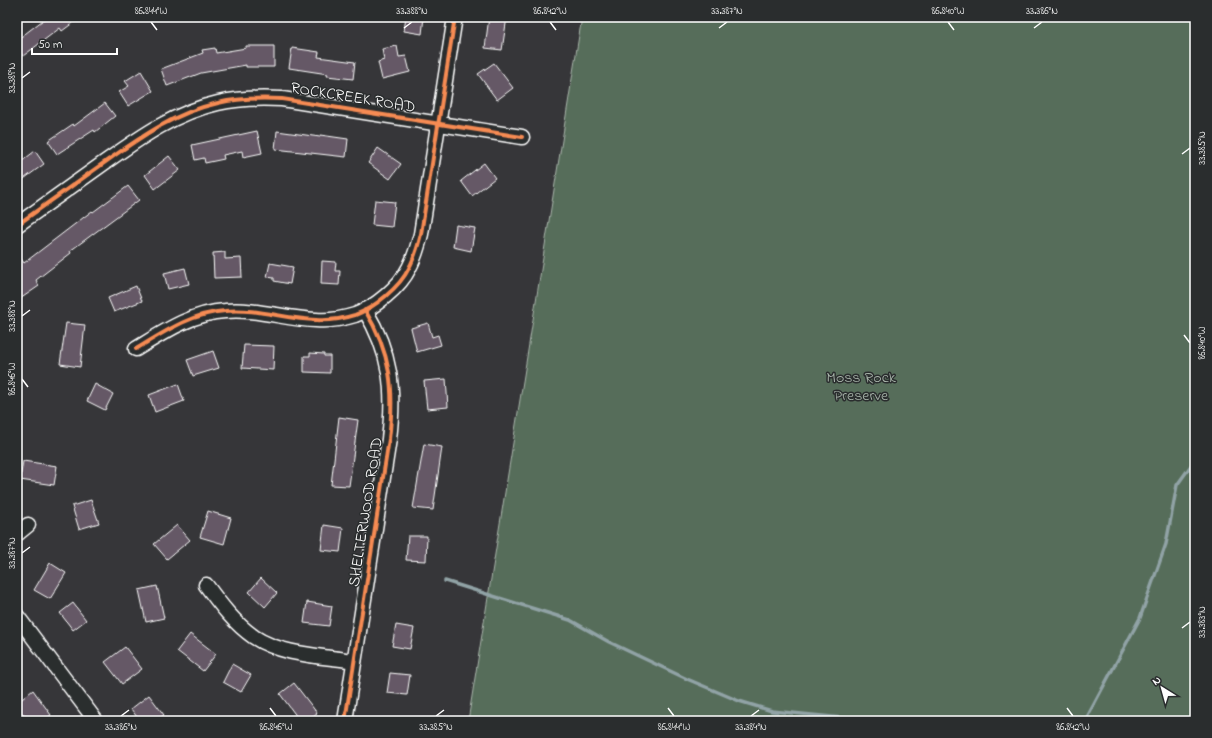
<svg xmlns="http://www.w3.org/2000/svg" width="1212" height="738" viewBox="0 0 1212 738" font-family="'Indie Flower',sans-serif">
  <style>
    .green { fill: #566d5a; stroke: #aab6ac }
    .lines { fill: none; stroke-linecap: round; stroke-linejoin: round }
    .stream { stroke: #91a3a6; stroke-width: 3.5 }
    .building { fill: #655866; stroke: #fff }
    .street-casing { stroke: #fff; stroke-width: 17 }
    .street { stroke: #2a2d2e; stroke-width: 14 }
    .cycleway-casing { stroke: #2a2d2e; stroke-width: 6 }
    .cycleway { stroke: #f68b52; stroke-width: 4 }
    .ticks { fill: none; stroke: #fff; stroke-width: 1.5 }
    .labels { text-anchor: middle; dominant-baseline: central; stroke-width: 3; stroke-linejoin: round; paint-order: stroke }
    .street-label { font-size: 16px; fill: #fff; stroke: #2a2d2e }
    .park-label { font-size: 16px; fill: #aab6ac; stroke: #2a2d2e }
    .neatline { fill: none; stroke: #fff; stroke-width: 1.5 }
    .ticks-label { font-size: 10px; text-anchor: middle; fill: #fff }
  </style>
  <rect width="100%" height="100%" fill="#363639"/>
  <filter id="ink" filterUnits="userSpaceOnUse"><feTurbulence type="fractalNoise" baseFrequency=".025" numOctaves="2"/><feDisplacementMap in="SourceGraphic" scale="8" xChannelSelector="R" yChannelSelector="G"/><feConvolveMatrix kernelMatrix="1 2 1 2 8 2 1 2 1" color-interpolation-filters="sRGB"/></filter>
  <g filter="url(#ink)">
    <path class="green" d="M582,17H1195V721H468Z"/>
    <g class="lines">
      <g class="stream">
        <path d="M445,581L570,620L609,642L687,679L739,701L772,711L872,721"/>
        <path d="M1085,721L1140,618L1166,544L1177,485L1195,460"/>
      </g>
    </g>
    <g class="building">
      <path d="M47,17H81L62,31L60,28L23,56L17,48V40Z"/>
      <path d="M406,17H424L422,34L404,31Z"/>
      <path d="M489,17H507L502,50L485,48Z"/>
      <path d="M246,46H274V67H246V65L201,73L167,86L161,69L203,53L202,50L215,48L216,53L246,48Z"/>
      <path d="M397,46L399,57L406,56L410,72L382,79L378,62L384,60L382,49Z"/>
      <path d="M292,48L319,52L318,57L355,62L353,79L327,76L328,74L289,68Z"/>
      <path d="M494,63L513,88L497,100L478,74Z"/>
      <path d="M141,71L153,91L128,106L119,92L129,86L125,81Z"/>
      <path d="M105,103L115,116L95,132L94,130L57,154L48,141L73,124L74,126Z"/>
      <path d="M257,131L262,153L243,157L242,151L223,155L224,159L205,163L204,158L195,160L192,145Z"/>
      <path d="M277,131L320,137V135L348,139L346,157L275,149Z"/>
      <path d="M378,148L401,164L390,179L368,163Z"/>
      <path d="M35,151L44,164L21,181L17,176V165Z"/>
      <path d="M169,156L180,170L155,189L145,175Z"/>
      <path d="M484,163L495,178L472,196L461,181Z"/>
      <path d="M128,186L139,200L70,251L71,253L36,280L39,286L17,301V253L24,263L92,211L93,212Z"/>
      <path d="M375,200L395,202L392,227L372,225Z"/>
      <path d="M456,225L475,228L471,251L453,247Z"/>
      <path d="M225,252V259L241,258L242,277L214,278L213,253Z"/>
      <path d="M322,261L336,262L335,271H340L339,285L321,284Z"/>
      <path d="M270,263L293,267L290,284L274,281V278L267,277Z"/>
      <path d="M185,268L189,284L168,289L164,273Z"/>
      <path d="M136,286L142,301L114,312L108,298Z"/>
      <path d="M66,323L85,325L80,367L60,364Z"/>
      <path d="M428,323L432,337L438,335L441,345L417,352L411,328Z"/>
      <path d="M244,345L274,346L273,370L242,368Z"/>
      <path d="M213,351L219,368L193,376L187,360Z"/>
      <path d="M310,353L324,354V356H330V373L304,372V356H310Z"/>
      <path d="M446,379L448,407L427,409L424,381Z"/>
      <path d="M95,384L113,394L105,410L87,401Z"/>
      <path d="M178,384L184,401L155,412L149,395Z"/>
      <path d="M339,417L358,420L349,486L331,485Z"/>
      <path d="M424,444L442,447L433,510L413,508Z"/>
      <path d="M23,461L57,466L54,485L20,480Z"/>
      <path d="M91,500L99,523L79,529L72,506Z"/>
      <path d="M208,511L231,518L224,544L200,537Z"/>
      <path d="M177,525L190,540L167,559L154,544Z"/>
      <path d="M324,525L343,528L340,552L321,550Z"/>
      <path d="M408,536H427L426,561L406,560Z"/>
      <path d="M50,563L66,573L50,599L34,590Z"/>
      <path d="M261,578L277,593L265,607L249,592Z"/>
      <path d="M157,586L164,618L146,622L139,590Z"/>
      <path d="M307,602L332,606L329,626L304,623Z"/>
      <path d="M73,603L86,620L73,630L60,613Z"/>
      <path d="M396,625L414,628L410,649L392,646Z"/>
      <path d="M190,634L216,654L203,671L177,651Z"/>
      <path d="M125,647L142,669L122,684L105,662Z"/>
      <path d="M232,664L251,675L241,692L223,682Z"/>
      <path d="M390,673L410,675L407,695L387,693Z"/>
      <path d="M294,683L317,713L306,721H300L280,694Z"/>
      <path d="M33,690L51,715L43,721H29L23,713L17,718V703Z"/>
      <path d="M149,695L164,715L156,721H140L131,709Z"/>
    </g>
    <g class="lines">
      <defs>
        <g id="street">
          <path d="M17,225C45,205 73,185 101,165C138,139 173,113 218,103C239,98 261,98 282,99L522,137"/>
          <path d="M136,349C164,332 192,313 225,311C256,308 285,319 316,320C328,321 342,319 355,315C374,308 400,287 409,268C415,257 418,246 421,234L455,17"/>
          <path d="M17,534L28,525"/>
          <path d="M206,585C220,604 234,623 254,637C281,655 322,656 354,661"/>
          <path d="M17,616L96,721"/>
          <path d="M345,721L389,439C395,390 391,353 365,310"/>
        </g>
      </defs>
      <use href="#street" class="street-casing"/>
      <use href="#street" class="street"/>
      <defs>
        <g id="cycleway">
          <path d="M17,225C45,205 73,185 101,165C138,139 173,113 218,103C239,98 261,98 282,99L522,137"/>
          <path d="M136,349C164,332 192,313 225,311C256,308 285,319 316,320C328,321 342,319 355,315C374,308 400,287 409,268C415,257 418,246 421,234L455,17"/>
          <path d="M345,721L389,439C395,390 391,353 365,310"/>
        </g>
      </defs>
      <use href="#cycleway" class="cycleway-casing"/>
      <use href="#cycleway" class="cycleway"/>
    </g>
  </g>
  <path class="ticks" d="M151,22L157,30M550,22L556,30M948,22L954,30M404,28L412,22M719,28L727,22M1034,28L1042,22M22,78L30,72M1182,154L1190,148M22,316L30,310M1184,335L1190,343M22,379L28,387M22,553L30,547M1182,628L1190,622M270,708L276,716M668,708L674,716M1067,708L1073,716M121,716L129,710M436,716L444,710M751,716L759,710"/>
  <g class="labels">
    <g class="street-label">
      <text transform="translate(353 98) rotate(9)">ROCKCREEK ROAD</text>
      <text transform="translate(366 512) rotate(-81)">SHELTERWOOD ROAD</text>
    </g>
    <g class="park-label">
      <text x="861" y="378">Moss Rock<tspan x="861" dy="18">Preserve</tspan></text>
    </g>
  </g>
  <rect width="1212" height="738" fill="none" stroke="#2a2d2e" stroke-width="44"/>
  <g transform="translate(1162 688) rotate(323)" stroke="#2a2d2e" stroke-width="3" paint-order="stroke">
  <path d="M0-3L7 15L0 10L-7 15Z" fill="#ffffff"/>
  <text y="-6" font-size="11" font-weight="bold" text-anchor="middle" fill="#ffffff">N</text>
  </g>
  <path d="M32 48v6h85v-6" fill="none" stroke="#ffffff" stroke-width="2"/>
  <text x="38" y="48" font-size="12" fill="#ffffff" stroke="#2a2d2e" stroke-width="3" paint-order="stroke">50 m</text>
  <rect x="22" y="22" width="1168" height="694" class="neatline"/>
  <g class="ticks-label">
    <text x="151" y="14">86.844°W</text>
    <text x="412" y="14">33.388°N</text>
    <text x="550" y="14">86.842°W</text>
    <text x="727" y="14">33.387°N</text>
    <text x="948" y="14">86.840°W</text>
    <text x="1042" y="14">33.386°N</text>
    <text transform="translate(11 78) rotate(-90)" y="4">33.389°N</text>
    <text transform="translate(1201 148) rotate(-90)" y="4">33.385°N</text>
    <text transform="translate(11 316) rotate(-90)" y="4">33.388°N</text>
    <text transform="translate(1201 343) rotate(-90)" y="4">86.840°W</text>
    <text transform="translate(11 379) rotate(-90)" y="4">86.846°W</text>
    <text transform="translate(11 553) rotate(-90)" y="4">33.387°N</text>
    <text transform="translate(1201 622) rotate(-90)" y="4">33.383°N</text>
    <text x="121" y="730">33.386°N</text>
    <text x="276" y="730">86.846°W</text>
    <text x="436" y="730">33.385°N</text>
    <text x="674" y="730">86.844°W</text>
    <text x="751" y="730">33.384°N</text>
    <text x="1073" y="730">86.842°W</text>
  </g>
</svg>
